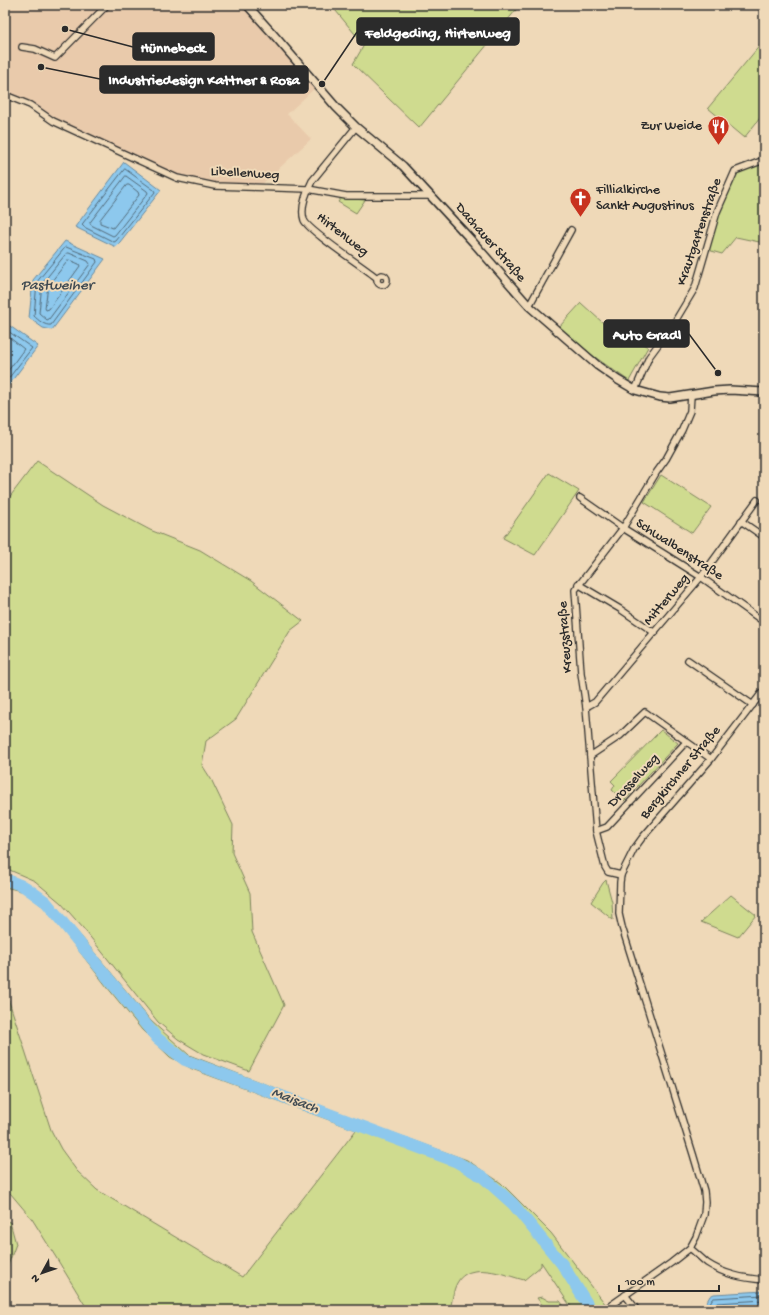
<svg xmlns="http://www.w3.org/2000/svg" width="769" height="1315" viewBox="0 0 769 1315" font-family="'Gochi Hand',sans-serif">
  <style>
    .built { fill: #e9caab }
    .green { fill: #cfdb8f; stroke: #7d835d }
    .water { fill: #8dc8ed; stroke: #66899f }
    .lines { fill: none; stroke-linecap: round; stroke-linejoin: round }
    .shore { stroke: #526a79; stroke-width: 1 }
    .river { stroke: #8dc8ed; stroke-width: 12 }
    .minor-casing { stroke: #2b2b2b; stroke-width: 8 }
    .tertiary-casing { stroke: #2b2b2b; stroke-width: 10 }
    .minor { stroke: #efd9b8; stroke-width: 5.5 }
    .tertiary { stroke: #efd9b8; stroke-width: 7 }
    .labels { text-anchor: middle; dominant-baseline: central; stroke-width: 4; stroke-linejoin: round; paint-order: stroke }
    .poi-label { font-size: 14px; fill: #2b2b2b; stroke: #efd9b8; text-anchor: end }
    .street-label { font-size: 14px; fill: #2b2b2b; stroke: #efd9b8 }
    .water-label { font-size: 15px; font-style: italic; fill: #3f4a52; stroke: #efd9b8 }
    .leader { fill: none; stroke: #2b2b2b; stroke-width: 1.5 }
    .callout-dot { fill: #2b2b2b; stroke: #efd9b8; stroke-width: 1.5 }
    .callout { fill: #2b2b2b; stroke: #2b2b2b; stroke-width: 1.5 }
    .callout-label { font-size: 15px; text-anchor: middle; font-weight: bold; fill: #fff }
  </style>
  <rect width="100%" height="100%" fill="#efd9b8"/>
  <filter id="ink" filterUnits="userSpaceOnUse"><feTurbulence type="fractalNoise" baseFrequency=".025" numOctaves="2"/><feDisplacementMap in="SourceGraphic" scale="8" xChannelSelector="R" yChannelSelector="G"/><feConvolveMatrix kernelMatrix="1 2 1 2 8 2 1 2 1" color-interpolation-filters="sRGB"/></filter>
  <g filter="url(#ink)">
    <path class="built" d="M5,5H240L248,12L315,88L287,114L311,139L261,185L215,186L179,176L53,119L5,93Z"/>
    <g class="green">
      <path d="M331,5H520L419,128L353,64L364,45Z"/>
      <path d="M761,44L764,46V113L744,138L708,108Z"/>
      <path d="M764,162V243L736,237L722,254L708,250L717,211L735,171Z"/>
      <path d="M341,198L365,200L356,213L338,202Z"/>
      <path d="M581,303L602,322L648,347L629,381L592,355L559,327Z"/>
      <path d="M37,461L103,505L150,530L200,550L251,581L303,621L290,631L236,719L206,741L202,765L211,779L233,825L232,853L250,893L252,932L284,1005L249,1071L203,1054L178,1039L158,1022L83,928L61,903L35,881L5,868V503Z"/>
      <path d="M549,473L579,491L535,555L503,538Z"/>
      <path d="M661,475L711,507L692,533L644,502Z"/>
      <path d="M661,730L678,743L624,801L612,790L615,785L611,781Z"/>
      <path d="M5,874L14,877L45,896L80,935L151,1021L189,1055L364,1122L467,1160L501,1183L551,1233L606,1305L598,1310H573L541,1262V1266L524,1280C505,1275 469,1260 457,1283C453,1290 452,1302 450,1310H88L57,1259L32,1219L5,1187V989L51,1130L61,1149L77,1171L97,1190L242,1277L356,1130L192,1069L170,1057L142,1030L107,987L47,910L25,892L5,887Z"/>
      <path d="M606,880L612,902L613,920L591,902L603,883Z"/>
      <path d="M731,895L756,915L738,937L701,922Z"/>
      <path d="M5,1221L10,1222L16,1244L5,1273Z"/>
      <path d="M542,1297L549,1301H560L567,1310H546L537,1298Z"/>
    </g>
    <g class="water">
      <path d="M124,162L161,190L116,247L75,227Z"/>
      <path d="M65,241L105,259L52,330L43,328L29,318L33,280Z"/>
      <path d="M7,324L38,346L5,390V326Z"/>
      <path d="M764,1291V1310H702L710,1296L714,1294Z"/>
    </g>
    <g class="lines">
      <g class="shore">
        <path d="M125,169L154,190L155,192L116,241L114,242L84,227L82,225Z"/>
        <path d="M126,176L147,191L148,193L115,235L113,236L91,225L90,223Z"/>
        <path d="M127,185H129L138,192L139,195L113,228L100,223V220Z"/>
        <path d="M66,247L96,259L97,262L51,325C45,326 38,320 34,316L37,282Z"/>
        <path d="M67,253H69L88,261L90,264L49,319L47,320L39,313L42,284Z"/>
        <path d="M69,260L79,264L80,266L49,309L46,310L45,308L48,286Z"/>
        <path d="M5,329L32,348L5,383"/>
        <path d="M5,334L24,349L5,375"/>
        <path d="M707,1310L712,1299L714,1298L764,1295"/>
        <path d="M712,1310L717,1303L764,1300"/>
        <path d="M719,1310L764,1306"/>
      </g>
      <path class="river" d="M5,879L25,887L46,902L157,1038L185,1060L457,1162L483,1177L513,1204L562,1264L591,1310"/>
      <defs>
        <g id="minor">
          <path d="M22,47L35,49L55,58L107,5"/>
          <path d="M5,95L30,105L53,121L177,178L215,186L308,189L346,196H431"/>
          <path d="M356,127L312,181C307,191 300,208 304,220C308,231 364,267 377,278"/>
          <circle cx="382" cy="280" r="5"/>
          <path d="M529,306L571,230"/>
          <path d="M635,390L649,357L674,323L695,288L717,212L735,171L764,160"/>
          <path d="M580,498L623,528L701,577L764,622"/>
          <path d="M741,521L764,537"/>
          <path d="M578,584L620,609L655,633"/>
          <path d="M688,660L753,705"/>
          <path d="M586,707L595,702L606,689L701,577L757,500"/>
          <path d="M590,756L620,736L645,712L711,759"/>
          <path d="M596,831L607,827L686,742"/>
          <path d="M621,875L608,872L605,867L596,831L586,707L581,673L575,590L623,528L656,473L666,459L682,430L690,411L691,395"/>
          <path d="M690,1248C696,1253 701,1258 707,1263C725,1275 743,1278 764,1280"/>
          <path d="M625,1295L637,1310"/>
          <path d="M604,1310L671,1263L690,1248L696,1237L704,1215L705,1202L704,1191L693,1154L622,927L619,914L620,882L621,875L634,849L642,838L711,759L764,690"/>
        </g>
        <path id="tertiary" d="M247,5L274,35L336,107L356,127L403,166L473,242L529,306L598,366L618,380L635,390L660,397L670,398L714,391L730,390L764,392"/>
      </defs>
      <use href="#minor" class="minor-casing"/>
      <use href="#tertiary" class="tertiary-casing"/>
      <use href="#minor" class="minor"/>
      <use href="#tertiary" class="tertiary"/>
    </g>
  </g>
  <defs>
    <symbol id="restaurant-pin" viewBox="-11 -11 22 30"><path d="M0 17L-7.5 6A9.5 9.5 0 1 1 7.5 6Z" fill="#c8321e" stroke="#efd9b8"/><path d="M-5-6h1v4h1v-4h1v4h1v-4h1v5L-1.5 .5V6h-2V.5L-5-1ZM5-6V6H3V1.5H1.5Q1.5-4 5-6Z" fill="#fff"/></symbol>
    <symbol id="church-pin" viewBox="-11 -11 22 30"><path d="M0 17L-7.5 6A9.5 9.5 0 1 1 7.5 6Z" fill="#c8321e" stroke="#efd9b8"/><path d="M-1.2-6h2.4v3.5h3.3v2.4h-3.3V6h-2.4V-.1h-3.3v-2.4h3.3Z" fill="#fff"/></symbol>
  </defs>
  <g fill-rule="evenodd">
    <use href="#restaurant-pin" x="706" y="114" width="25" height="34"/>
    <use href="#church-pin" x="568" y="186" width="25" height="34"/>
  </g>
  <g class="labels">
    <g class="poi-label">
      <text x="702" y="126">Zur Weide</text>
      <text x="596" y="190" text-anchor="start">Fillialkirche<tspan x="596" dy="16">Sankt Augustinus</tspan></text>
    </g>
    <g class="street-label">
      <text transform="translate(245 174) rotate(3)">Libellenweg</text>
      <text transform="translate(700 232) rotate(-71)">Krautgartenstraße</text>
      <text transform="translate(342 235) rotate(38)">Hirtenweg</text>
      <text transform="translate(490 243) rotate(49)">Dachauer Straße</text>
      <text transform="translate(679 550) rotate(33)">Schwalbenstraße</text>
      <text transform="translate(667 600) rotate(-50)">Mitterweg</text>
      <text transform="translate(566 637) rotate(-94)">Kreuzstraße</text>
      <text transform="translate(681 773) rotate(-50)">Bergkirchner Straße</text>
      <text transform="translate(634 781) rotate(-47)">Drosselweg</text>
    </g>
    <g class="water-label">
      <text x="57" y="286">Pastweiher</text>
      <text transform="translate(295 1101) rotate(21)">Maisach</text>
    </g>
  </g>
  <path class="leader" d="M322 84L357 32M65 29L133 47M41 67L100 79M718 373L689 334"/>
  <g class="callout-dot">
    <circle cx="322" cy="84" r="4"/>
    <circle cx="65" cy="29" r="4"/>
    <circle cx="41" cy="67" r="4"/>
    <circle cx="718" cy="373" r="4"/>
  </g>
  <g class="callout">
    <rect x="357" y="18" width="162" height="27" rx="4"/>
    <rect x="133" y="33" width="81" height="27" rx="4"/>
    <rect x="100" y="66" width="208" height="27" rx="4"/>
    <rect x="604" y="320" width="85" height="27" rx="4"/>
  </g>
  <g class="callout-label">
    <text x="438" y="37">Feldgeding, Hirtenweg</text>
    <text x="173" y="52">Hünnebeck</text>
    <text x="204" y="84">Industriedesign Kattner &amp; Rosa</text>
    <text x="647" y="339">Auto Gradl</text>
  </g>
  <rect width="769" height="1315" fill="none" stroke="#efd9b8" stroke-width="20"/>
  <rect x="10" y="10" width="749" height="1295" fill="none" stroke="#2b2b2b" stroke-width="1.5" filter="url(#ink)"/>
  <g transform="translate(42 1273) rotate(230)" stroke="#efd9b8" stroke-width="3" paint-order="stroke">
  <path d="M0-3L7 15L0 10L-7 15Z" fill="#2b2b2b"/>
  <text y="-6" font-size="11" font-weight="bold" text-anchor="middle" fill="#2b2b2b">N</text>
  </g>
  <path d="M619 1285v6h100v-6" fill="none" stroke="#2b2b2b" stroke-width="2"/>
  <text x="625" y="1285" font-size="12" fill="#2b2b2b" stroke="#efd9b8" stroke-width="3" paint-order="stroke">100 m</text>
</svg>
